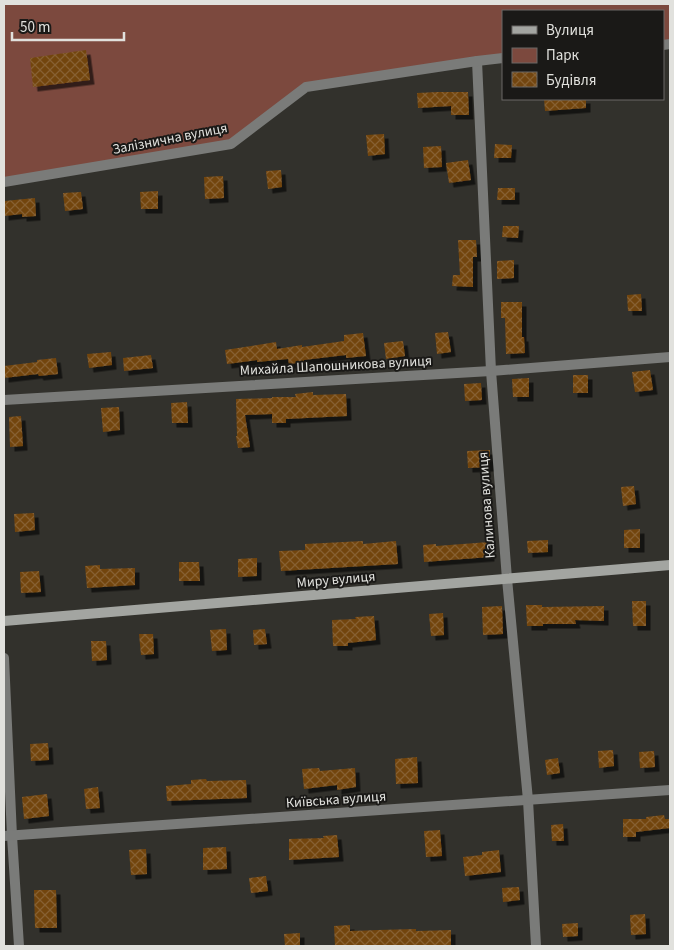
<svg xmlns="http://www.w3.org/2000/svg" width="674" height="950" viewBox="0 0 674 950" font-family="'Source Sans 3',sans-serif">
  <style>
    .green { fill: #7c493e }
    .building { fill: url(#building-cross-hatch); filter: url(#shadow) }
    .lines { fill: none; stroke-linecap: round; stroke-linejoin: round }
    .minor { stroke: #7a7b79; stroke-width: 10 }
    .secondary { stroke: #a3a5a1; stroke-width: 10 }
    .labels { text-anchor: middle; dominant-baseline: central; stroke-width: 4; stroke-linejoin: round; paint-order: stroke }
    .street-label { font-size: 14px; fill: #e1e1dd; stroke: #1a1917 }
  </style>
  <defs>
    <pattern id="building-cross-hatch" width="8" height="8" patternUnits="userSpaceOnUse" patternTransform="scale(1.25)"><rect width="8" height="8" fill="#72450f"/><path d="M0 0l8 8M0 8l8-8" fill="none" stroke="#866032"/></pattern>
    <filter id="shadow"><feDropShadow dx="4.5" dy="4.5" stdDeviation="0" flood-color="#0009"/></filter>
  </defs>
  <rect width="100%" height="100%" fill="#32312c"/>
  <path class="green" d="M4,4H670V48L663,49V11H503V59L306,87L231,144L4,182Z"/>
  <g class="building">
    <path d="M86,50L90,80L33,87L30,58Z"/>
    <path d="M437,92H468L469,115H451V106L418,108L417,93Z"/>
    <path d="M544,99H586V108L545,111Z"/>
    <path d="M384,134L385,154L368,156L366,135Z"/>
    <path d="M495,144L512,145L511,158H494Z"/>
    <path d="M441,146L442,167L424,168L423,147Z"/>
    <path d="M468,160L471,180L449,183L446,163Z"/>
    <path d="M281,170L282,187L268,189L266,171Z"/>
    <path d="M223,176L224,198L205,199L204,177Z"/>
    <path d="M498,188H515V200H497Z"/>
    <path d="M158,191V209H141L140,192Z"/>
    <path d="M81,192L83,209L65,211L63,193Z"/>
    <path d="M35,198L36,216L22,217V214L4,216V201Z"/>
    <path d="M503,226H519L518,238L502,237Z"/>
    <path d="M458,240H476L477,257H473V287L452,286L453,275H460Z"/>
    <path d="M514,260V278L497,279V261Z"/>
    <path d="M641,294L642,311H628L627,295Z"/>
    <path d="M501,302H522V337H524L525,353L506,354L505,318H501Z"/>
    <path d="M448,332L451,352L437,354L435,333Z"/>
    <path d="M363,333L366,356L346,358V355L304,360V362L289,364L288,359L257,362V360L227,364L225,350L276,342L277,349L302,345V347L344,341V335Z"/>
    <path d="M403,341L405,356L386,359L384,343Z"/>
    <path d="M111,352L112,365L89,368L87,354Z"/>
    <path d="M151,355L153,368L124,371L123,358Z"/>
    <path d="M56,358L58,374L39,376L38,374L4,378V366L37,362V360Z"/>
    <path d="M650,370L653,390L635,392L632,372Z"/>
    <rect x="573" y="375" width="15" height="18"/>
    <path d="M529,378V397H513L512,379Z"/>
    <path d="M481,383L482,400L465,401L464,384Z"/>
    <path d="M313,392V395L346,394L347,416L286,419V423H272V414L245,415L250,447L238,448L236,436H237L236,399L272,398V397H296L295,394Z"/>
    <path d="M187,402L188,423H172L171,403Z"/>
    <path d="M119,407L120,430L103,432L101,408Z"/>
    <path d="M21,416L23,446L10,447L9,417Z"/>
    <path d="M490,450V467L468,468L467,451Z"/>
    <path d="M634,486L636,504L623,506L621,487Z"/>
    <path d="M34,513L35,530L15,532L14,514Z"/>
    <path d="M640,529V548H624V530Z"/>
    <path d="M548,540V552L528,553L527,541Z"/>
    <path d="M363,541V544L396,541L398,564L281,571L279,551L305,550V544Z"/>
    <path d="M489,542L490,557L424,562L423,545L436,544V546Z"/>
    <path d="M257,558V576L238,577V559Z"/>
    <path d="M179,562H199L200,581H179Z"/>
    <path d="M100,565V569L135,568V585L87,588L85,566Z"/>
    <path d="M39,571L41,592L21,593L20,572Z"/>
    <path d="M632,601H646V626H633Z"/>
    <path d="M526,605H542V607L604,606V621L575,620L576,624H543V626H527Z"/>
    <path d="M502,606L503,634L483,635L482,607Z"/>
    <path d="M443,613L444,635L431,636L429,614Z"/>
    <path d="M374,616L376,640L348,643V646H333L332,620L356,619L355,617Z"/>
    <path d="M226,629L227,650L212,651L210,630Z"/>
    <path d="M265,629L267,644L254,645L253,630Z"/>
    <path d="M139,634H153L154,654L141,655Z"/>
    <path d="M91,641H106L107,660L92,661Z"/>
    <path d="M48,743L49,760L31,761L30,744Z"/>
    <path d="M613,750L614,766L599,768L598,751Z"/>
    <path d="M654,751L655,767L640,768L639,752Z"/>
    <path d="M417,757L418,783L396,784L395,759Z"/>
    <path d="M558,758L560,773L547,775L545,760Z"/>
    <path d="M319,768L320,771L355,768L356,787L337,790V785L304,789L302,769Z"/>
    <path d="M206,779L207,781L246,780L247,798L167,801L166,786L191,784V780Z"/>
    <path d="M98,787L100,808L86,809L84,789Z"/>
    <path d="M47,794L49,816L24,819L22,797Z"/>
    <path d="M664,815L665,819H670V828L636,832V837H623V819H646V817Z"/>
    <path d="M563,824L564,841H552L551,825Z"/>
    <path d="M440,830L442,856L426,857L424,831Z"/>
    <path d="M337,835L339,857L289,860V839L324,838L323,836Z"/>
    <path d="M226,847L227,869L203,870V848Z"/>
    <path d="M146,849L147,874L131,875L129,850Z"/>
    <path d="M499,850L501,872L465,876L463,857L482,855V852Z"/>
    <path d="M266,876L268,891L251,893L249,878Z"/>
    <path d="M519,887L520,900L503,902L502,888Z"/>
    <path d="M34,890H56L57,928H35Z"/>
    <path d="M645,914L646,934L631,935L630,915Z"/>
    <path d="M578,923V936L563,937L562,924Z"/>
    <path d="M350,925V931L378,930L416,929V931L451,930V946H335L334,926Z"/>
    <path d="M300,933V946H285L284,934Z"/>
  </g>
  <g class="lines">
    <g class="minor">
      <path d="M663,45L670,44"/>
      <path d="M477,61L491,371L507,579L528,800L536,946"/>
      <path d="M4,182L231,144L306,87L477,61L503,58"/>
      <path d="M4,400L491,371L670,357"/>
      <path d="M4,658L12,836L19,946"/>
      <path d="M4,836L670,790"/>
    </g>
    <path class="secondary" d="M4,621L670,565"/>
  </g>
  <g class="labels">
    <g class="street-label">
      <text transform="translate(170 139) rotate(-11)">Залізнична вулиця</text>
      <text transform="translate(336 366) rotate(-3)">Михайла Шапошникова вулиця</text>
      <text transform="translate(487 505) rotate(-94)">Калинова вулиця</text>
      <text transform="translate(336 580) rotate(-5)">Миру вулиця</text>
      <text transform="translate(336 800) rotate(-4)">Київська вулиця</text>
    </g>
  </g>
  <rect width="674" height="950" fill="none" stroke="#e1e1dd" stroke-width="10"/>
  <rect x="502" y="10" width="162" height="90" fill="#1a1917" stroke="#6a6966"/>
  <rect x="512" y="26" width="25" height="8" fill="#a3a5a1" stroke="#6a6966"/>
  <text x="546" y="35" font-size="15" fill="#e1e1dd">Вулиця</text>
  <rect x="512" y="48" width="25" height="15" fill="#7c493e" stroke="#6a6966"/>
  <text x="546" y="60" font-size="15" fill="#e1e1dd">Парк</text>
  <rect x="512" y="72" width="25" height="15" fill="url(#building-cross-hatch)" stroke="#6a6966"/>
  <text x="546" y="85" font-size="15" fill="#e1e1dd">Будівля</text>
  <path d="M12 32v8h112v-8" fill="none" stroke="#e1e1dd" stroke-width="2.5"/>
  <text x="20" y="32" font-size="15" fill="#e1e1dd" stroke="#1a1917" stroke-width="4" paint-order="stroke">50 m</text>
</svg>
